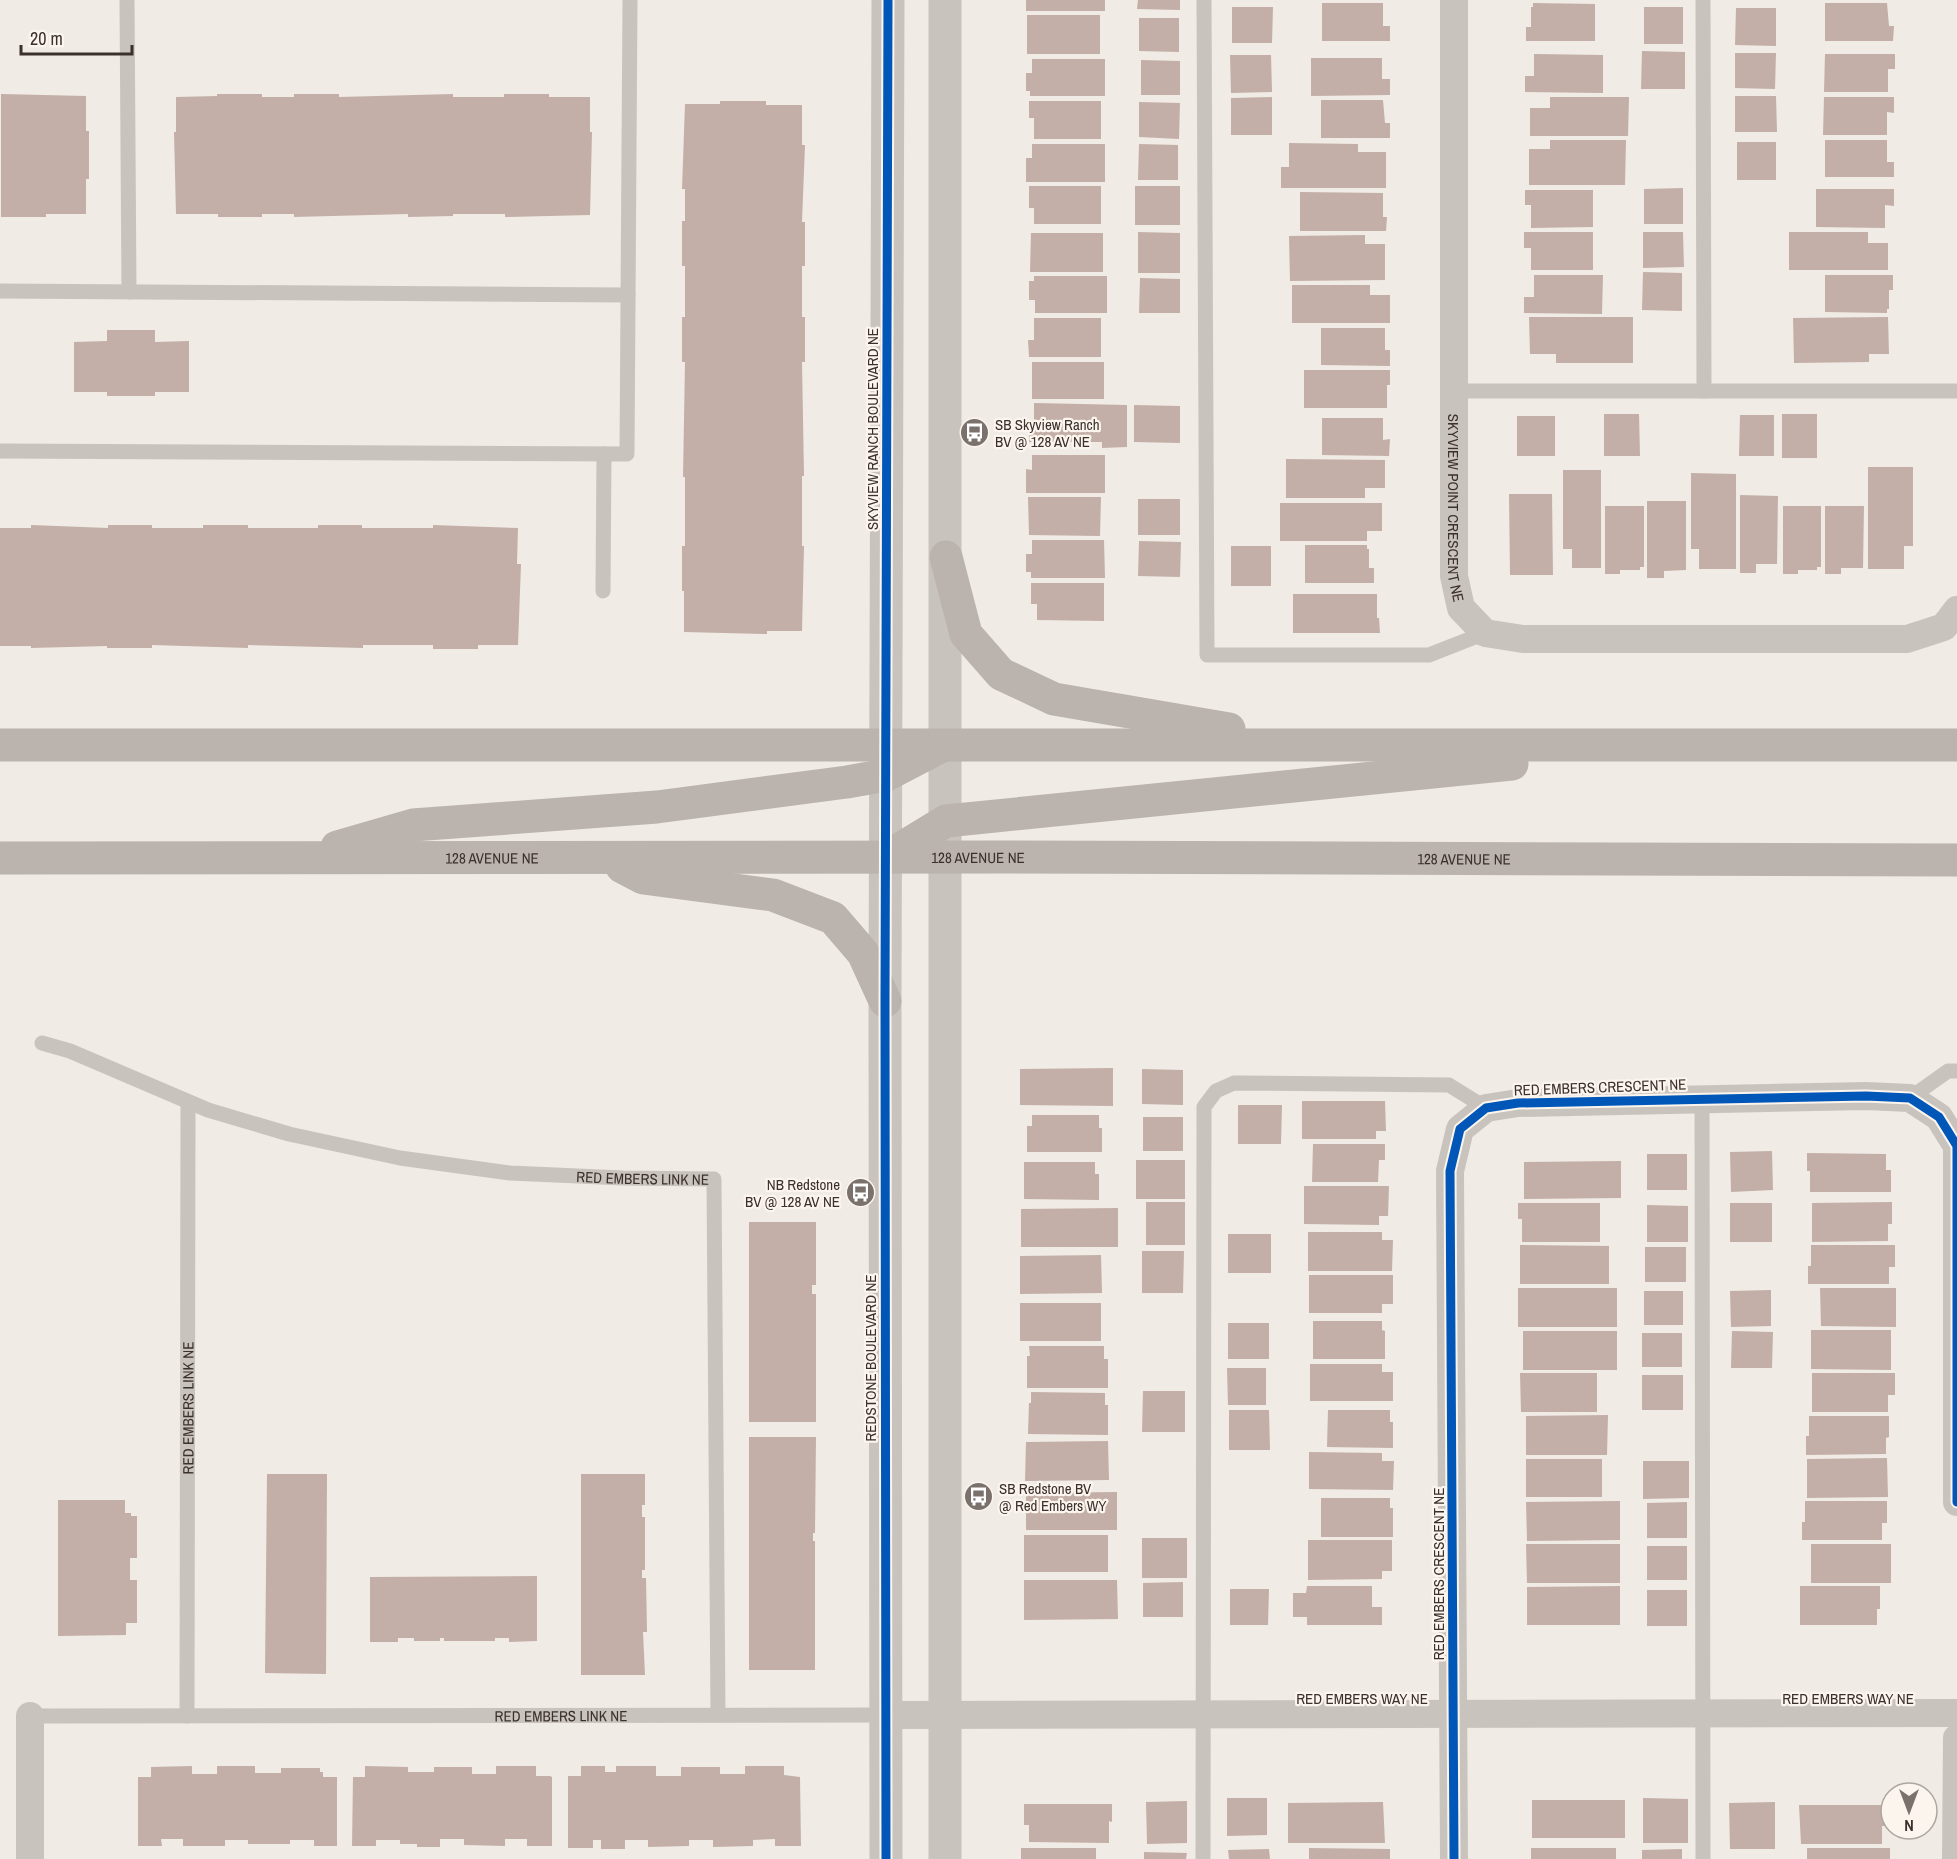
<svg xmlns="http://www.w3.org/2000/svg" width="1957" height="1859" viewBox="0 0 1957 1859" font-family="'Archivo Narrow',sans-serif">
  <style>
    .building { fill: #c3afa7 }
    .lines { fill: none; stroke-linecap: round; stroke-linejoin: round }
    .service { stroke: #c9c3be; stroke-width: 15 }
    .minor { stroke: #c9c3be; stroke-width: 28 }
    .tertiary { stroke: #c9c3be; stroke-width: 33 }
    .secondary { stroke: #bab3ae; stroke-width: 33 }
    .cycleway-casing { stroke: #fbf5ee; stroke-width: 13 }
    .cycleway { stroke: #0057b8; stroke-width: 9 }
    .labels { text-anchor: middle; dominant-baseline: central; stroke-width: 4.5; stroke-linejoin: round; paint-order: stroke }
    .poi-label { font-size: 15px; fill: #3b302b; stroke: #fbf5ee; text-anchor: start }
    .street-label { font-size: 15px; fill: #3b302b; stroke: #fbf5ee }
  </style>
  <rect width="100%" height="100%" fill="#f0ebe5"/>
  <g class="building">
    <rect x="1026" y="0" width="79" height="11"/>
    <path d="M1138,0H1180V10L1137,9Z"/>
    <path d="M1322,3H1383V26H1390V41H1322Z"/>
    <path d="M1533,3L1595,4V41H1526V27H1531V7H1533Z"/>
    <path d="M1825,3H1887L1889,26H1894L1893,41H1825Z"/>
    <path d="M1232,7H1273L1272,43H1232Z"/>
    <rect x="1644" y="7" width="39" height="37"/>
    <path d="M1736,8H1776V46L1735,45Z"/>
    <rect x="1027" y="15" width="73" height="39"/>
    <path d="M1139,18H1179V52L1139,51Z"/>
    <path d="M1642,51L1685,52V89H1641Z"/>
    <path d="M1735,53H1776L1775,89L1735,88Z"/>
    <path d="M1534,54L1603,55V93L1525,92V76H1534Z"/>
    <path d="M1825,54H1895V69H1888V92H1824Z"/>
    <path d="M1230,55H1271L1272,92L1231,93Z"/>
    <path d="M1311,58H1382V79H1390V95L1311,96Z"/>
    <path d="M1032,59H1105V96H1030V91H1026V73H1032Z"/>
    <path d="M1141,60L1180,61V95H1141Z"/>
    <path d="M1,94L86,96V131H89V179H86V214H46V217H1Z"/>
    <path d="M217,94H262V97H294V94H339V97L453,94V97H504V94H549V97H590V132H592L590,215L505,217V214H453V216L408,217V214L294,217V214H262V217H218V214H176L174,132H176V97L217,96Z"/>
    <path d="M1735,96H1776L1777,132H1735Z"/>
    <path d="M1272,97V135H1231V98Z"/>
    <path d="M1550,97H1629L1628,136H1530V108H1550Z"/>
    <path d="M1824,97H1894V113L1887,112V135H1823Z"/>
    <path d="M1321,100H1383L1385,123H1390V138H1321Z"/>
    <path d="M720,101H766V105H802V145H805L802,222H805V266H802V317H805V362H802L804,476H802V546H804L802,631H767V634L684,632V591H682V546H685V477H683L685,362H682V317H685V266H682V221H685V189H682L685,104H720Z"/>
    <path d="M1029,101H1101V139H1034V118H1029Z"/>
    <path d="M1139,102L1180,103L1179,139L1139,137Z"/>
    <path d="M1550,140H1626L1625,185H1529V149H1550Z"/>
    <path d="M1825,140H1887V162H1894V177H1825Z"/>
    <rect x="1737" y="142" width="39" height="38"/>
    <path d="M1289,143L1358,144V152H1386V188H1281V167H1289Z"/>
    <path d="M1032,144H1105V182H1026V158H1032Z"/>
    <path d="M1139,144L1178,145V180H1138Z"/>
    <path d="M1029,186H1101V224H1034V208H1029Z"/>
    <rect x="1135" y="186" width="45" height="39"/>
    <path d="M1683,188V224H1644V189Z"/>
    <path d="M1816,189H1894V206L1885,205V228L1816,227Z"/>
    <path d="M1525,190H1593V227L1531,228V205H1525Z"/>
    <path d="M1300,192L1383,193V217H1387L1386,231H1300Z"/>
    <path d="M1138,232L1180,233V273H1138Z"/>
    <path d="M1524,232H1593V270H1531V248H1524Z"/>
    <path d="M1643,232H1683L1684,267L1643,268Z"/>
    <path d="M1789,232H1868V243H1888V270H1789Z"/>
    <path d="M1031,233H1103V272H1030Z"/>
    <path d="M1365,235V244H1385V280L1290,281L1289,236Z"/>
    <path d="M1643,272L1682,273V311L1642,310Z"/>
    <path d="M1534,275H1603L1602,314L1524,313V297H1534Z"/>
    <path d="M1825,275H1893V290H1889V309H1887V313L1825,312Z"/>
    <path d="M1034,276H1107V313H1035V300H1029V281H1034Z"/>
    <path d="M1140,278L1180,279V313H1139Z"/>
    <path d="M1292,285H1370V295H1390V323H1292Z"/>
    <path d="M1529,317H1633V363H1556V354H1530Z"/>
    <path d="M1888,317L1889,354H1869V362L1794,363L1793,318Z"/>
    <path d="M1034,318H1101V357H1029L1028,340H1034Z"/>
    <path d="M1321,328H1385V350H1390V366L1321,365Z"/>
    <path d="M107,330H155V342L189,341V392H155V396H107V392H74V342L107,341Z"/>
    <rect x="1032" y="362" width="72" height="37"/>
    <path d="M1304,370H1390V385H1387V408H1304Z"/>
    <path d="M1034,403L1127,405V447L1102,448V442H1029V420H1034Z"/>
    <path d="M1134,405L1180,406V443L1134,442Z"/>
    <path d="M1604,414H1639L1640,456H1604Z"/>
    <rect x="1782" y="414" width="35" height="44"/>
    <path d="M1740,415H1774V456H1739Z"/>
    <rect x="1517" y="416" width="38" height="40"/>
    <path d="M1322,418H1383V440L1390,439L1389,456L1322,455Z"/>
    <path d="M1032,455H1105V493H1026V469L1032,470Z"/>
    <path d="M1286,459L1385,460V488H1365V498H1286Z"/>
    <path d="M1868,467H1913V546H1904V569H1868Z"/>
    <path d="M1563,470H1601V568H1572V549H1563Z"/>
    <path d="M1691,473L1736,474V569H1699V549H1691Z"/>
    <path d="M1509,494H1552L1553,575H1510Z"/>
    <path d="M1740,495L1778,496L1777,564H1756V573H1740Z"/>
    <path d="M1028,497H1101L1100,536L1029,535Z"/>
    <rect x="1138" y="499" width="42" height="36"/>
    <path d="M1647,501H1686V570L1664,571V578H1647Z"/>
    <path d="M1280,503H1382V531H1367V541H1280Z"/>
    <path d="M1605,506H1644V567H1640V570H1620V574H1605Z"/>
    <path d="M1783,506H1821V567H1817V570H1798V574H1783Z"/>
    <path d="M1825,506H1864L1863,568H1841V574H1825Z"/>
    <path d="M31,525L108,528V525H152V528H203V525H248V528H318V525H362V528H433V525L518,528L517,564H521L518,645H478V649H433V645H363V648L248,645V648L152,645V648H107V646L31,648V646H0V528H31Z"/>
    <path d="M1032,540H1104L1105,578H1031V572H1026V554H1032Z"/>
    <path d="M1139,541L1181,542L1180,577L1138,576Z"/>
    <path d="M1305,545H1367V549H1369V568H1374V583H1305Z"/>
    <rect x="1231" y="546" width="40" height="40"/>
    <path d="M1031,583H1104V621L1037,620V604H1031Z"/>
    <path d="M1293,594H1377V618H1379L1380,633H1293Z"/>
    <path d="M1113,1068V1106L1020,1105V1069Z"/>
    <path d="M1142,1069L1183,1070V1105L1142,1104Z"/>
    <path d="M1302,1101H1385L1386,1131H1376V1139H1302Z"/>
    <path d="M1238,1105H1282L1281,1144H1238Z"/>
    <path d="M1032,1115H1099V1128H1102V1152H1027V1126H1032Z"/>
    <rect x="1143" y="1117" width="40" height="34"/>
    <path d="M1313,1144H1385V1160H1379L1378,1182H1312Z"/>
    <path d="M1772,1151L1773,1190L1731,1192L1730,1152Z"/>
    <path d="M1807,1153L1886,1154V1170H1891V1192H1810V1171H1807Z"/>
    <rect x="1647" y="1154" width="40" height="36"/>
    <rect x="1136" y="1160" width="49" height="39"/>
    <path d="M1621,1161V1198L1524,1199V1162Z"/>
    <path d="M1024,1162H1095V1174H1099V1200L1024,1199Z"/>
    <path d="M1304,1186H1389L1388,1216H1379V1225L1304,1224Z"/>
    <rect x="1146" y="1202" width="39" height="43"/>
    <path d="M1892,1202V1224H1888V1241L1812,1242V1203Z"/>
    <path d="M1518,1203H1600V1242H1522V1219H1518Z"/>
    <rect x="1730" y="1203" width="42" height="39"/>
    <path d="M1647,1205L1688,1206V1242H1647Z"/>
    <path d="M1118,1208V1247H1021V1209Z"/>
    <path d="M749,1222H816V1285H812V1294H816V1422H749Z"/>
    <path d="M1308,1232H1382V1240H1393L1392,1271H1308Z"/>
    <rect x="1228" y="1234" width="43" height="39"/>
    <path d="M1520,1245L1609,1246V1284H1520Z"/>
    <path d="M1811,1245H1895V1267H1889V1284H1808V1266H1811Z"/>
    <rect x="1645" y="1247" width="41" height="35"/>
    <path d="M1142,1251H1184L1183,1293H1142Z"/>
    <path d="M1101,1255L1102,1293L1020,1294V1256Z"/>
    <path d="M1309,1275H1393V1304H1382V1313H1309Z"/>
    <rect x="1518" y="1288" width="99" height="39"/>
    <path d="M1820,1288H1896V1327L1821,1326Z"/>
    <path d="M1771,1290V1326L1731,1327L1730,1291Z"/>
    <rect x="1644" y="1291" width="39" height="34"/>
    <rect x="1020" y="1303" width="81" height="38"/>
    <path d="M1313,1321H1382V1330L1385,1331V1359H1313Z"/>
    <rect x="1228" y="1323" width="41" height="36"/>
    <path d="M1811,1330H1891V1370L1811,1369Z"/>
    <rect x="1523" y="1331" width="94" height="39"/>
    <path d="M1732,1331L1773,1332L1772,1368H1731Z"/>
    <rect x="1642" y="1333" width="40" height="34"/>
    <path d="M1029,1346H1104V1359H1108V1388H1027V1356H1030Z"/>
    <path d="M1310,1364H1382V1372H1393V1401H1310Z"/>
    <path d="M1227,1368H1266V1405H1228Z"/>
    <path d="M1520,1373H1597V1412H1521Z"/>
    <path d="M1812,1373H1895V1395H1888V1412H1812Z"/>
    <rect x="1642" y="1375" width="41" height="35"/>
    <path d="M1143,1391H1185V1432H1142Z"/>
    <path d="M1031,1392L1105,1393V1405H1108V1435L1028,1434L1029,1403H1031Z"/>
    <path d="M1229,1410H1269L1270,1450H1229Z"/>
    <path d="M1328,1410H1390V1422H1393V1448L1327,1447Z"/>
    <path d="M1608,1415L1607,1455H1526V1416Z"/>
    <path d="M1809,1416H1889V1437L1886,1438V1454L1806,1455V1436H1809Z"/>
    <path d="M749,1437H816L815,1533H813V1541H815V1670H749Z"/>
    <path d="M1108,1441L1109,1480L1025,1481L1026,1442Z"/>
    <path d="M1309,1452L1382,1453V1461H1394L1393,1490L1309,1489Z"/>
    <path d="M1887,1458L1888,1497L1807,1498V1459Z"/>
    <rect x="1526" y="1459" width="76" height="38"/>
    <path d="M1643,1461H1689V1498L1643,1499Z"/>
    <path d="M267,1474H327L326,1674L265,1673Z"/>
    <path d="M581,1474H645V1505H642V1517H645V1570H642V1578H646L647,1632H643L645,1675H581Z"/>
    <path d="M1117,1492V1530H1026V1493Z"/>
    <path d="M1321,1498H1390V1508H1393V1537H1321Z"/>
    <path d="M58,1500H125V1513H131V1516H137V1558H130V1580H137V1623H126V1635L58,1636Z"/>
    <path d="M1620,1501V1540L1527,1541L1526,1502Z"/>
    <path d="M1805,1501H1887V1523H1882V1540H1802V1522H1805Z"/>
    <path d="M1687,1502V1538H1647V1503Z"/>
    <rect x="1024" y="1535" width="84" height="37"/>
    <rect x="1142" y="1538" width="45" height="40"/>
    <path d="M1308,1540H1392V1571H1382V1579L1308,1580Z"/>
    <path d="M1526,1544H1620V1583H1527Z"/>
    <rect x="1811" y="1544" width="80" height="39"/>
    <rect x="1647" y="1546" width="40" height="34"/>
    <path d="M537,1576V1641L509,1642V1638H495V1641H444V1638H440V1641H414V1638H398V1642H370V1577Z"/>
    <path d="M1024,1580H1117L1118,1619L1024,1620Z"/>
    <path d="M1183,1582V1617H1143V1583Z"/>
    <path d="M1307,1586H1372V1607H1382V1625H1307V1617H1293V1593H1306Z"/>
    <path d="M1620,1586V1625H1527V1587Z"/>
    <path d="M1800,1586H1880V1609H1877V1625H1800Z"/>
    <path d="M1230,1589H1269L1268,1625H1230Z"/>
    <rect x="1647" y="1590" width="40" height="36"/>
    <path d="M192,1766V1774H217V1766H255V1773H281V1768H320V1772H323V1777H337V1846H314V1840H290V1844H248V1840H225V1846H183V1839H161L162,1846H138V1777H151V1767Z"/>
    <path d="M365,1766L408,1767V1772H434V1767H472V1774H496V1766H536V1776H550L552,1777V1846H527V1839H505V1846L464,1845V1839H440V1847H417V1844H400V1840H376V1846H352L353,1777H365Z"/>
    <path d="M581,1766H605V1772H616V1766H656V1776H681V1767H720V1774H745V1766H784V1775L800,1777L801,1846H775V1839L753,1840V1846L713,1847V1840H689V1846L648,1847V1840H625V1849H601V1840H593V1848H568V1776H581Z"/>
    <path d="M1227,1798H1267V1835L1227,1836Z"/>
    <path d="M1643,1798L1688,1799V1843H1643Z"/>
    <rect x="1532" y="1800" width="93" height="38"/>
    <path d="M1187,1801V1843L1147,1844L1146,1802Z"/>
    <path d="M1383,1802L1385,1843H1288V1803Z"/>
    <path d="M1775,1802V1849H1730L1729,1803Z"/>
    <path d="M1024,1804H1112V1822L1109,1821V1843L1029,1842V1825H1024Z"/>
    <path d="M1799,1805H1887V1826H1882V1844H1801Z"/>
    <rect x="1021" y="1848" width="75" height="11"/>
    <path d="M1309,1848L1390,1849V1859H1309Z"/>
    <rect x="1531" y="1848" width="85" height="11"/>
    <rect x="1807" y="1848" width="83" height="11"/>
    <path d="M1269,1849L1270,1859H1229L1228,1850Z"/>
    <path d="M1682,1849V1859H1642V1850Z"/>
    <path d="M1144,1852L1187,1853L1186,1859H1144Z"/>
  </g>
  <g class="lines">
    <g class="service">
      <path d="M127,0L129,292"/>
      <path d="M1204,0L1207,655H1429L1485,633"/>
      <path d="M1703,0L1704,391"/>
      <path d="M0,291L628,295"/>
      <path d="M1454,391H1957"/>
      <path d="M0,451L627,454L630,0"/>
      <path d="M603,591L604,454"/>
      <path id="s1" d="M42,1043L70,1051L208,1110L289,1134L400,1158L510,1173L623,1178L714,1179L718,1715"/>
      <path d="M1910,1098L1948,1071H1957"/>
      <path d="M1702,1099L1703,1859"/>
      <path id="s2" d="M30,1716L885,1715"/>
      <path id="s3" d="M187,1716L188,1102"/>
      <path d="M1203,1859L1204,1107L1216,1091L1234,1083L1449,1085L1486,1108"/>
    </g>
    <g class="minor">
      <path id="s4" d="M1454,0V576L1461,608L1485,633L1523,639H1907L1944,627L1957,610"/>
      <path d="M885,1715L1957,1713"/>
      <path d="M30,1859V1716"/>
      <path d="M1454,1859L1450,1171L1460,1129L1486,1108L1518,1103L1866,1096L1910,1098L1939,1117L1957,1146V1502"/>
      <path d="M1956,1859L1957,1738"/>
    </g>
    <g class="tertiary">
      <path d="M886,1859L885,1001L888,0"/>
      <path d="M945,1859V0"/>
    </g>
    <g class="secondary">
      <path d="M946,557L966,634L1001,674L1054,699L1229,729"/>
      <path d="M0,745H1957"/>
      <path d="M337,847L413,825L657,807L847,782L886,775L942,746"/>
      <path id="s5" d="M0,858L993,857L1957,860"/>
      <path d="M885,858L946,821L1512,764"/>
      <path d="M622,867L643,878L773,895L833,918L863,953L885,1001"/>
    </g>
    <defs>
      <g id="cycleway">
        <path d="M886,1859L885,1001L888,0"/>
        <path d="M1454,1859L1450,1171L1460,1129L1486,1108L1518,1103L1866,1096L1910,1098L1939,1117L1957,1146V1502"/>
      </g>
    </defs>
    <use href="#cycleway" class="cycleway-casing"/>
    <use href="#cycleway" class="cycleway"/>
  </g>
  <defs>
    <symbol id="bus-disc" viewBox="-11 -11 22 22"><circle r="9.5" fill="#7a716c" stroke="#fbf5ee"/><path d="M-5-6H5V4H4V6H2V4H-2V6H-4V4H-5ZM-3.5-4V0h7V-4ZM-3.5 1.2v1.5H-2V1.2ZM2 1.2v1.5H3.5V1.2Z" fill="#fff"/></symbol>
  </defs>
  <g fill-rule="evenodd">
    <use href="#bus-disc" x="958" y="416" width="33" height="33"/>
    <use href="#bus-disc" x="844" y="1176" width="33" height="33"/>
    <use href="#bus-disc" x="962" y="1480" width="33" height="33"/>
  </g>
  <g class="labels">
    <g class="poi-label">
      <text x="995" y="424">SB Skyview Ranch<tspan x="995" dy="17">BV @ 128 AV NE</tspan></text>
      <text x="840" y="1184" text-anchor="end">NB Redstone<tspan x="840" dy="17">BV @ 128 AV NE</tspan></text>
      <text x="999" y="1488">SB Redstone BV<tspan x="999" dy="17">@ Red Embers WY</tspan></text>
    </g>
    <g class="street-label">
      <text transform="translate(872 429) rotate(-90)">SKYVIEW RANCH BOULEVARD NE</text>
      <text stroke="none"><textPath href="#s4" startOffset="508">SKYVIEW POINT CRESCENT NE</textPath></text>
      <text stroke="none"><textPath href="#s5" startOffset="492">128 AVENUE NE</textPath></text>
      <text stroke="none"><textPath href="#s5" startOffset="978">128 AVENUE NE</textPath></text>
      <text stroke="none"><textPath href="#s5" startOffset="1464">128 AVENUE NE</textPath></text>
      <text transform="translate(1600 1087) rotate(-2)">RED EMBERS CRESCENT NE</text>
      <text stroke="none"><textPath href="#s1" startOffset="621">RED EMBERS LINK NE</textPath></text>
      <text transform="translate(870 1358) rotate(-90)">REDSTONE BOULEVARD NE</text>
      <text stroke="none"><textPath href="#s3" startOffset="308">RED EMBERS LINK NE</textPath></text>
      <text transform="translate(1438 1574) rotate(-90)">RED EMBERS CRESCENT NE</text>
      <text x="1362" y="1698">RED EMBERS WAY NE</text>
      <text x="1848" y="1698">RED EMBERS WAY NE</text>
      <text stroke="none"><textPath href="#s2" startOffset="531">RED EMBERS LINK NE</textPath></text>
    </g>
  </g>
  <g transform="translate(1909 1811) rotate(180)"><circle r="28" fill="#fbf5ee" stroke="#aea6a0" stroke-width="1.5"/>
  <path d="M0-4.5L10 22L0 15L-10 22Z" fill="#7a716c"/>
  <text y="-9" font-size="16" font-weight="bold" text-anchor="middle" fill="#3b302b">N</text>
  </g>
  <path d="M21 45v9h111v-9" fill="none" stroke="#3b302b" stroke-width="3"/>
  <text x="30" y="45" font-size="18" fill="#3b302b" stroke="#fbf5ee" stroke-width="4.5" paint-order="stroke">20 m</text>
</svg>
